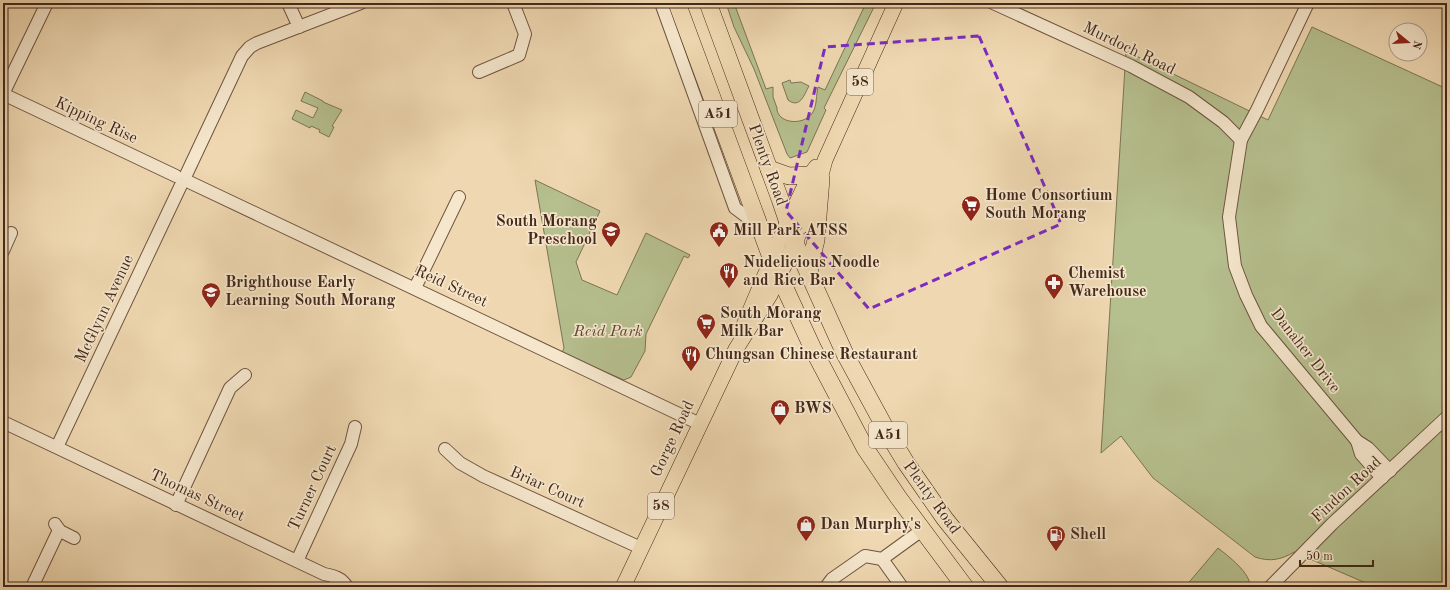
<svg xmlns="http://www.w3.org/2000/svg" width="1450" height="590" viewBox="0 0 1450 590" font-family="'Old Standard TT',serif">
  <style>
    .green { fill: #b6bf8e; stroke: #7d7454 }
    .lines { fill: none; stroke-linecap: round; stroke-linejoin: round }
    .minor-casing { stroke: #6f5440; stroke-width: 14 }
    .major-casing { stroke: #44281a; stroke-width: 16 }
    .highway-casing { stroke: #44281a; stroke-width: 18 }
    .minor { stroke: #f5e6cc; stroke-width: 12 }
    .major { stroke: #efd8b1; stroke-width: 15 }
    .highway { stroke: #efd8b1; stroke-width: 17 }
    .marked { fill: none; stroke: #7b2cbf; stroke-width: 3; stroke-dasharray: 8 5; stroke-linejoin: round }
    .labels { text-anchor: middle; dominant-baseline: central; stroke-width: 3.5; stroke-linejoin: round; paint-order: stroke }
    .shield { fill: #f5e6cc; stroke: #79614f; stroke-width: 1 }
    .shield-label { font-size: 15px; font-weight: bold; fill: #44281a }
    .street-label { font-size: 16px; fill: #44281a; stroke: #f5e6cc }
    .poi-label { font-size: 16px; font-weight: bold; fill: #44281a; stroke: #f5e6cc; text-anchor: start }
    .park-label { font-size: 16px; font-style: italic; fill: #5b4631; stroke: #f5e6cc }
  </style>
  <rect width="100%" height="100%" fill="#efd8b1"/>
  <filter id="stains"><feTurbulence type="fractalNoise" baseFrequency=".005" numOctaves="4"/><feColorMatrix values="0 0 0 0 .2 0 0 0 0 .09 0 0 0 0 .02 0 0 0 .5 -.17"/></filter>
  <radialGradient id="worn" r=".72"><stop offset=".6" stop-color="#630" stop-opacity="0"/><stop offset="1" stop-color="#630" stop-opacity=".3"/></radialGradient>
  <g class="green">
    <path d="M726,3H734L766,89L773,87V97L777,108V110C780,125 806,125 813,112C817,105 816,95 818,87L825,90L866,3H876L824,108L826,110L807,152L790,158L787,154L754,69L734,27Z"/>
    <path d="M1312,27L1447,89V587H1375L1294,552C1281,560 1270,562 1255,557L1153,478L1121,436L1101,453L1126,51L1268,120Z"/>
    <path d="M790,80L791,83L801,82L809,86C804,95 800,109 788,100L782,83Z"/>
    <path d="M305,92L323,101V102L342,110L332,126L334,127L329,137L319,132L320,130L311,126L310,128L292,119L296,110L313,118L318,108L301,101Z"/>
    <path d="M535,180L600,211L576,262L582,280L617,295L646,233L690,255L688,258L684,256L646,334L645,351L631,377L624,380L562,353L564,348Z"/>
    <path d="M1218,548C1228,556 1251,573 1250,587H1185Z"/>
  </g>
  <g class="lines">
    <defs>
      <g id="minor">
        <path d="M288,3L299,27"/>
        <path d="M661,3L735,208L759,226"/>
        <path d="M993,3L1131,66L1189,97L1223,122L1241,140"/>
        <path d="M1308,3L1257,110L1241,140L1229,217L1235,266L1246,295L1261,326L1357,441L1368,448L1390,471"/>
        <path d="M479,72L519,55L525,34L513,3"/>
        <path d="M3,94L176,176"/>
        <path d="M3,94L47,3"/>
        <path d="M186,175L242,56L250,47L257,43L361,3"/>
        <path d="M187,181L700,424"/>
        <path d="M3,251L11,233"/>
        <path d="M415,288L459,197"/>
        <path d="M3,422L324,574C334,576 342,578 347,587"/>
        <path d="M1357,441L1361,454L1382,478"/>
        <path d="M57,447L181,185"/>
        <path d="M445,449L460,463L483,476L641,548"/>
        <path d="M176,505L230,388L245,375"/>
        <path d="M55,524L60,531L74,538"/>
        <path d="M882,559L902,587"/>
        <path d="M297,561L351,444L355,427"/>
        <path d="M32,587L59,530"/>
        <path d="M826,587L832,579L865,556L882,559L922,530"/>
        <path d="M1270,587L1332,524L1447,417"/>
      </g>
      <g id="major">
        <path d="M744,325L787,223L810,175L816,167"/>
        <path d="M623,587L736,349L770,295L795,243L817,190L825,160L896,3"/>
      </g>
      <g id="highway">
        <path d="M677,3L772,260L813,349L865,448L898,497L965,587"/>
        <path d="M708,3L780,199L795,243L845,354L889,435L906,463L945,519L1000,587"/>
        <path d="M769,169L789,176L810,175"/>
        <path d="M809,276L810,265L816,240L821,179"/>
      </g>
    </defs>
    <use href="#minor" class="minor-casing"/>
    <use href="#major" class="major-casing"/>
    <use href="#highway" class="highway-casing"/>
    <use href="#minor" class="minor"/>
    <use href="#major" class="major"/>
    <use href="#highway" class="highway"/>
  </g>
  <path class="marked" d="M979,36L1061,224L869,309L786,211L825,47Z"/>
  <defs>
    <symbol id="supermarket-pin" viewBox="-11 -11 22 30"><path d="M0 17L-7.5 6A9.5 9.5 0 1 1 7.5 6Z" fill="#8f2418" stroke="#f5e6cc"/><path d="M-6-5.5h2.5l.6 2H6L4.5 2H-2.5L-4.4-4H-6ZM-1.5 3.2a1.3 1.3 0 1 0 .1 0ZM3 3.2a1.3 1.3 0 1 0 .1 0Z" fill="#fff"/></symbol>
    <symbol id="school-pin" viewBox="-11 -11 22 30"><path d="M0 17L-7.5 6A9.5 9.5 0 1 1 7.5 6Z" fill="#8f2418" stroke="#f5e6cc"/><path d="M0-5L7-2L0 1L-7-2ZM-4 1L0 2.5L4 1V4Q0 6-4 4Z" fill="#fff"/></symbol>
    <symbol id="civic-pin" viewBox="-11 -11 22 30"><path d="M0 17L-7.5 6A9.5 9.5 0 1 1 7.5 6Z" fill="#8f2418" stroke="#f5e6cc"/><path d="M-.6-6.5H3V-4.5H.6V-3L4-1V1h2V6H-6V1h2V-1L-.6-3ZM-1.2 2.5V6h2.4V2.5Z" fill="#fff"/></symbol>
    <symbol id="restaurant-pin" viewBox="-11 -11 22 30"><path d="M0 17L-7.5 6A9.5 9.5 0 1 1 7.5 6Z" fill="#8f2418" stroke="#f5e6cc"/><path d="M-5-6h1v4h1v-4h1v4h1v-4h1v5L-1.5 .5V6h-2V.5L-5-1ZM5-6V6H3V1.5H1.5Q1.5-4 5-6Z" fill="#fff"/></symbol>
    <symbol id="pharmacy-pin" viewBox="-11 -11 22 30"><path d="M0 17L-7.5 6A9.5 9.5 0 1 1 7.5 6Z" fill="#8f2418" stroke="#f5e6cc"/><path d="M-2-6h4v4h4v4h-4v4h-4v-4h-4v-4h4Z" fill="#fff"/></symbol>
    <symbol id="shop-pin" viewBox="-11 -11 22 30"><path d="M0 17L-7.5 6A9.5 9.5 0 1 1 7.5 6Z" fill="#8f2418" stroke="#f5e6cc"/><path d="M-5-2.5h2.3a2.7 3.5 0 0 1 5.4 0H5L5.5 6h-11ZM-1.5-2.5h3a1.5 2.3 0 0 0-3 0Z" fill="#fff"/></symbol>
    <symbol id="fuel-pin" viewBox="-11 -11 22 30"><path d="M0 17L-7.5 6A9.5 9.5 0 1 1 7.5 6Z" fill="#8f2418" stroke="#f5e6cc"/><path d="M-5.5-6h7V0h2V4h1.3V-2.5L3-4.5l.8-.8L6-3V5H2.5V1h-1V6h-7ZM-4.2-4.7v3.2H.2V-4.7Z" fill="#fff"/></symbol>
  </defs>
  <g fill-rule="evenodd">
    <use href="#supermarket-pin" x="960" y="194" width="22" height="30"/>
    <use href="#school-pin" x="600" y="220" width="22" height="30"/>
    <use href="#civic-pin" x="708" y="220" width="22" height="30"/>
    <use href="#restaurant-pin" x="718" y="261" width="22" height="30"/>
    <use href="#pharmacy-pin" x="1043" y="272" width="22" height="30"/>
    <use href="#school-pin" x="200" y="281" width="22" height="30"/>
    <use href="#supermarket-pin" x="695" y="312" width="22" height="30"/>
    <use href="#restaurant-pin" x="680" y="344" width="22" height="30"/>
    <use href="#shop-pin" x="769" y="398" width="22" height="30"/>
    <use href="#shop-pin" x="795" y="514" width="22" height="30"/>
    <use href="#fuel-pin" x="1045" y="524" width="22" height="30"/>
  </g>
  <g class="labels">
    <g class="shield">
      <rect x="847" y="69" width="26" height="26" rx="3"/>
      <rect x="699" y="101" width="38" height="26" rx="3"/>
      <rect x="869" y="422" width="38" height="26" rx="3"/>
      <rect x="648" y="493" width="26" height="26" rx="3"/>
    </g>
    <g class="shield-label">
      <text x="860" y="82">58</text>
      <text x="718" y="114">A51</text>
      <text x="888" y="435">A51</text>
      <text x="661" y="506">58</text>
    </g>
    <g class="street-label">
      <text transform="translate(1129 49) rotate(26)">Murdoch Road</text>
      <text transform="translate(96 121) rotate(25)">Kipping Rise</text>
      <text transform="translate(767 165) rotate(70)">Plenty Road</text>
      <text transform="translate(451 287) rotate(25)">Reid Street</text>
      <text transform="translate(105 309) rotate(-65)">McGlynn Avenue</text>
      <text transform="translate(1305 351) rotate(52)">Danaher Drive</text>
      <text transform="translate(673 439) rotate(-65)">Gorge Road</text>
      <text transform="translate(313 488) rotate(-65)">Turner Court</text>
      <text transform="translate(547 488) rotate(24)">Briar Court</text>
      <text transform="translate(1347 490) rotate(-43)">Findon Road</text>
      <text transform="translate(197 496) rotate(25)">Thomas Street</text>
      <text transform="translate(931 498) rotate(54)">Plenty Road</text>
    </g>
    <g class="poi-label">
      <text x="985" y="196">Home Consortium<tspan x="985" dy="18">South Morang</tspan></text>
      <text x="597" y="222" text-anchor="end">South Morang<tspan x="597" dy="18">Preschool</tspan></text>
      <text x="733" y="231">Mill Park ATSS</text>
      <text x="743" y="263">Nudelicious Noodle<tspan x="743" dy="18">and Rice Bar</tspan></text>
      <text x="1068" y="274">Chemist<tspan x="1068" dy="18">Warehouse</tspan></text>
      <text x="225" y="283">Brighthouse Early<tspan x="225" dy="18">Learning South Morang</tspan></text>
      <text x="720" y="314">South Morang<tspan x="720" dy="18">Milk Bar</tspan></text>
      <text x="705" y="355">Chungsan Chinese Restaurant</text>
      <text x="794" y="409">BWS</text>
      <text x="820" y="525">Dan Murphy's</text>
      <text x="1070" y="535">Shell</text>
    </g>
    <g class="park-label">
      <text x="608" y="332">Reid Park</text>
    </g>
  </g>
  <rect width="1450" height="590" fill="none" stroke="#efd8b1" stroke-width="16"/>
  <rect x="4" y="4" width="1442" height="582" fill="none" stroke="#44281a" stroke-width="2"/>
  <rect x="8" y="8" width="1434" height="574" fill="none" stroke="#44281a"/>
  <g transform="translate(1408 42) rotate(108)"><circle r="19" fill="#f5e6cc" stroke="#ae9a85"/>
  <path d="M0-3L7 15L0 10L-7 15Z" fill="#8f2418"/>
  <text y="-6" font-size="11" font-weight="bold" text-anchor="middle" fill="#44281a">N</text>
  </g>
  <path d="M1300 560v6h73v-6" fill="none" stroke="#44281a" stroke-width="2"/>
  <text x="1306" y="560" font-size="12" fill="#44281a" stroke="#f5e6cc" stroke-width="3" paint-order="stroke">50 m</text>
  <rect width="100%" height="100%" filter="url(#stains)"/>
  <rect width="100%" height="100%" fill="url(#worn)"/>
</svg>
